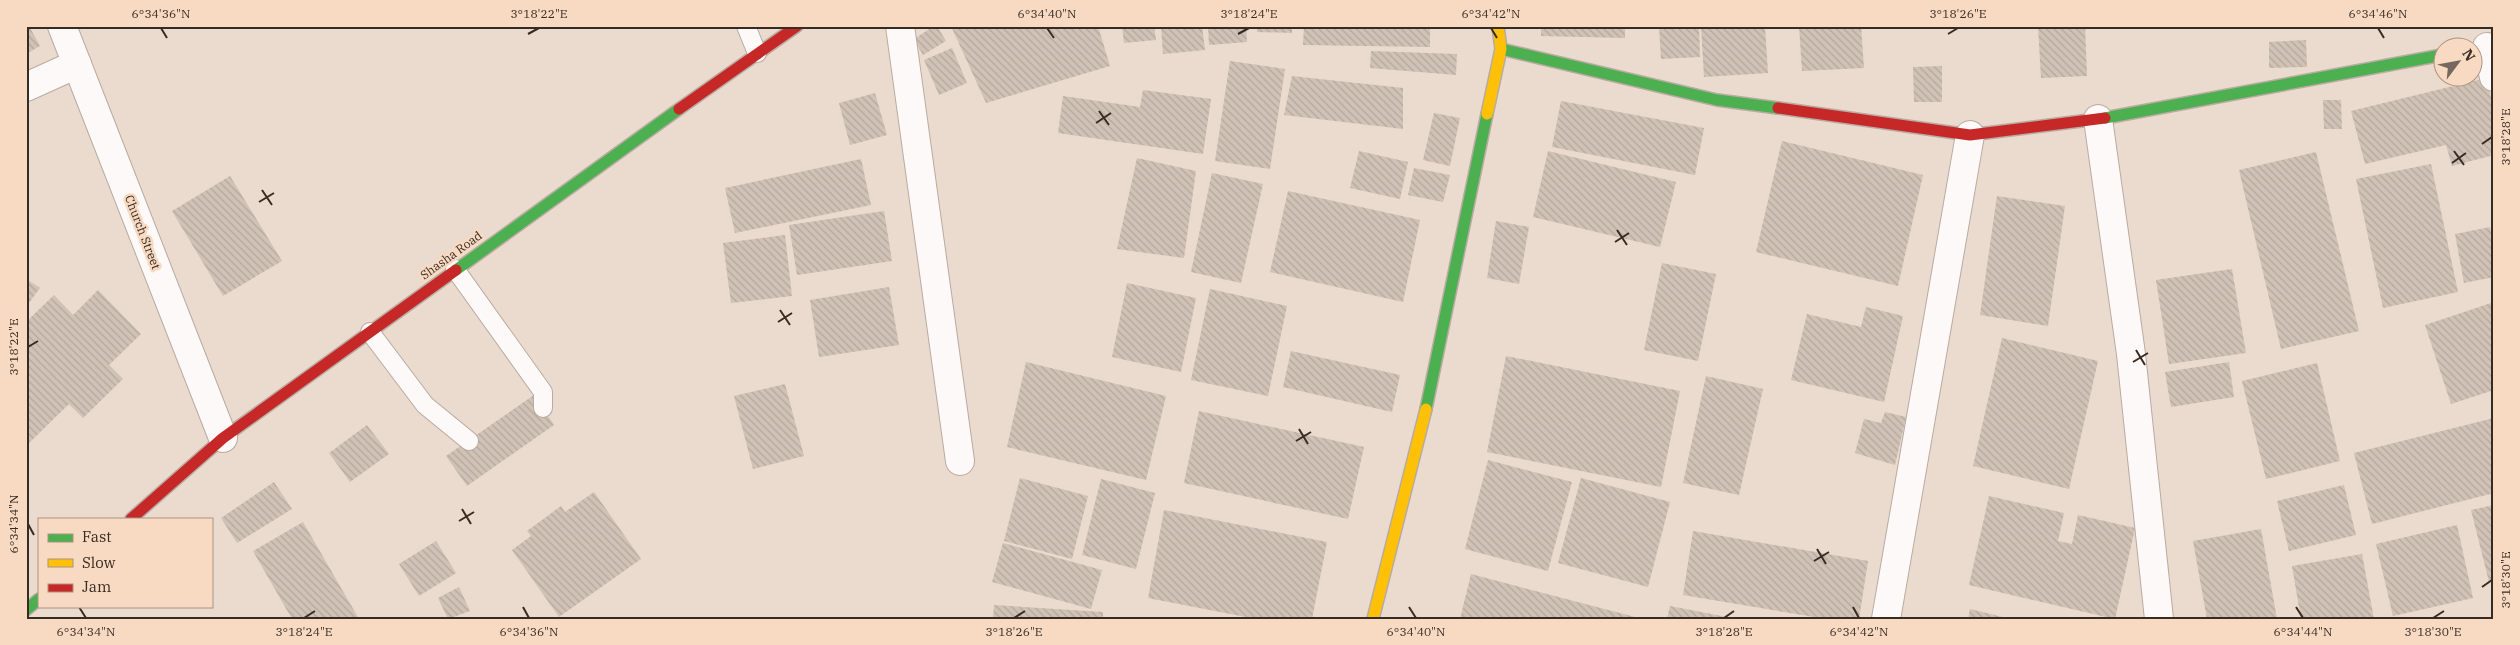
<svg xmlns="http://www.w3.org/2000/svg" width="2520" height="645" viewBox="0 0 2520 645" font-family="'IBM Plex Serif',serif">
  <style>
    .building { fill: url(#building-back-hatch) }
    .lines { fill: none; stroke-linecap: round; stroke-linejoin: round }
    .lane-casing { stroke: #b8aba1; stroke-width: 20 }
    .street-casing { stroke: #b8aba1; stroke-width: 30 }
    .fast-casing { stroke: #b8aba1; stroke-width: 14 }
    .slow-casing { stroke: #b8aba1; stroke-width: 14 }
    .jam-casing { stroke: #b8aba1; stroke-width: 14 }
    .lane { stroke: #fcf9f8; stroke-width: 18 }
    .street { stroke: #fcf9f8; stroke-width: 28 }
    .fast { stroke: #4caf50; stroke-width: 11 }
    .slow { stroke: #ffc107; stroke-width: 11 }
    .jam { stroke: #c62828; stroke-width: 11 }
    .ticks { fill: none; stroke: #372b22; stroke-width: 2 }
    .labels { text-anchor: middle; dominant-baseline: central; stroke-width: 5; stroke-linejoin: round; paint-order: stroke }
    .street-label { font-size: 12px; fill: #372b22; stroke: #f8d9c1 }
    .neatline { fill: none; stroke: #372b22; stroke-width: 2 }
    .ticks-label { font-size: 12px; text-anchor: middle; fill: #372b22 }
  </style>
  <defs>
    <pattern id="building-back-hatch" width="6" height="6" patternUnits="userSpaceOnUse" patternTransform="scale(1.25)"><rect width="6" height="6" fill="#d1c2b6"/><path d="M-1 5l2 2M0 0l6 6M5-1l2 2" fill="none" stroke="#b4a79c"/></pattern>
  </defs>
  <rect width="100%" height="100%" fill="#ebdace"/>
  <g class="building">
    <path d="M26,26H29L40,46L26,54Z"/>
    <path d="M934,26H937L946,41L923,55L914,39Z"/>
    <path d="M951,26H1098L1110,66L986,103Z"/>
    <path d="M1122,26H1154L1156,40L1124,43Z"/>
    <path d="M1161,26H1202L1205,50L1163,54Z"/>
    <path d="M1208,26H1246L1247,42L1209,45Z"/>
    <path d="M1257,26H1292V33L1257,32Z"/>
    <path d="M1304,26H1430V47L1303,45Z"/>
    <path d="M1541,26H1625V38L1541,36Z"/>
    <path d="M1659,26H1699L1700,57L1661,59Z"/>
    <path d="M1701,26H1765L1768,73L1704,77Z"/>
    <path d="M1799,26H1861L1864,68L1802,71Z"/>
    <path d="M2038,26H2085L2087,76L2041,78Z"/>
    <path d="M2306,40L2307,67L2269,68V42Z"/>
    <path d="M952,48L967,83L939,95L924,60Z"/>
    <path d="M1371,51L1457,54L1456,75L1370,68Z"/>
    <path d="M1230,61L1285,69L1270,169L1215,161Z"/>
    <path d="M1942,66V102H1914L1913,67Z"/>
    <path d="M1292,76L1403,88V129L1284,115Z"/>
    <path d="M2486,78L2494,109V155L2452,166L2446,145L2365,164L2351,111Z"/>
    <path d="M1143,90L1211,99L1203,154L1058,133L1063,96L1140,107Z"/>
    <path d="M875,93L887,135L850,145L839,103Z"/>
    <path d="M2323,100H2341L2342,129H2324Z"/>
    <path d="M1561,101L1704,128L1695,175L1552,147Z"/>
    <path d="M1434,113L1460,118L1450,166L1423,160Z"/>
    <path d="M1782,141L1923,175L1898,286L1756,252Z"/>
    <path d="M1359,151L1408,162L1400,199L1350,188Z"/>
    <path d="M1548,151L1676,182L1660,247L1533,217Z"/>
    <path d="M2316,152L2359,331L2281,349L2239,170Z"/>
    <path d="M1137,158L1196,171L1184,258L1117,249Z"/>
    <path d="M861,159L871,205L735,233L725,188Z"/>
    <path d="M2431,164L2458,292L2383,308L2356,179Z"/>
    <path d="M1414,168L1450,175L1443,202L1408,195Z"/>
    <path d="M1212,173L1263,184L1241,283L1191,272Z"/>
    <path d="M230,176L282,261L223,296L172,211Z"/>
    <path d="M1288,191L1420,220L1403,302L1270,272Z"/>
    <path d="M1997,196L2065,206L2048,326L1980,315Z"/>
    <path d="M884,211L892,261L797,275L789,225Z"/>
    <path d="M1496,221L1529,227L1519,284L1487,278Z"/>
    <path d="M2490,227L2494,246V277L2464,283L2455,234Z"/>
    <path d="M785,235L792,296L731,303L723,243Z"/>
    <path d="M1662,263L1716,274L1698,361L1644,350Z"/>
    <path d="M2232,269L2246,353L2169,364L2156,280Z"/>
    <path d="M26,279L40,288L26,307Z"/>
    <path d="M1127,283L1196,298L1181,372L1112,357Z"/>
    <path d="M889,287L899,345L819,357L810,300Z"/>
    <path d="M1210,289L1287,306L1268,396L1191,380Z"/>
    <path d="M98,290L141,334L109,365L123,379L83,418L69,404L26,446V322L54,295L73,315Z"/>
    <path d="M2494,302V390L2451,404L2425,325Z"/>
    <path d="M1866,307L1903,316L1884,402L1791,380L1807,314L1861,327Z"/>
    <path d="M2002,338L2098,361L2069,489L1973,466Z"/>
    <path d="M1291,351L1400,375L1392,412L1283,387Z"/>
    <path d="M1506,356L1680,391L1661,487L1487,452Z"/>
    <path d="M1026,362L1166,396L1146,480L1007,447Z"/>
    <path d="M2229,362L2234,397L2171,407L2165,372Z"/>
    <path d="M2317,363L2340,461L2266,479L2242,381Z"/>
    <path d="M1706,376L1763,389L1739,495L1683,483Z"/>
    <path d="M785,384L804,456L753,469L734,396Z"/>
    <path d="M534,395L554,425L467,486L446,456Z"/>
    <path d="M1199,411L1364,447L1348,519L1184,483Z"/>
    <path d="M1885,412L1906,417L1895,465L1855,453L1864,419L1881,423Z"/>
    <path d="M2494,418V493L2372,524L2354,453Z"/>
    <path d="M367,425L389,454L350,482L329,453Z"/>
    <path d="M1488,460L1572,482L1548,571L1465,549Z"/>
    <path d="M1020,478L1088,496L1072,559L1004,541Z"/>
    <path d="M1581,478L1670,502L1648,587L1558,563Z"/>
    <path d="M1101,479L1155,493L1136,569L1082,555Z"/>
    <path d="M274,482L292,509L237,543L221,518Z"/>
    <path d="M2344,485L2356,535L2289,551L2277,501Z"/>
    <path d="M594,492L641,559L559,617L512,550L531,536L527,531L561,506L565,512Z"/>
    <path d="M1989,496L2064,513L2058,541L2072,544L2078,515L2135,528L2115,619L1969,585Z"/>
    <path d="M2494,505V580L2489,582L2471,510Z"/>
    <path d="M1164,510L1327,542L1312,619H1256L1148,598Z"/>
    <path d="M303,522L359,619H292L253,551Z"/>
    <path d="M2457,525L2473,598L2393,616L2376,544Z"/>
    <path d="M2261,529L2277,619H2207L2193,541Z"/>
    <path d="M1693,531L1868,561L1859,619H1826L1683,595Z"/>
    <path d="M436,541L456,573L419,596L399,564Z"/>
    <path d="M1003,543L1102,570L1091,609L992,582Z"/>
    <path d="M2362,554L2374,619H2301L2292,566Z"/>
    <path d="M1471,574L1639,618V619H1460Z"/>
    <path d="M459,587L470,611L448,619L438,598Z"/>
    <path d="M994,605L1103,612V619H993Z"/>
    <path d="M1670,606L1732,618L1731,619H1667Z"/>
    <path d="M1970,609L2007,618V619H1968Z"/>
  </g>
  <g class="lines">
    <defs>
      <g id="lane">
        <path d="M746,26L757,53"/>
        <path d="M455,269L543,392V408"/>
        <path d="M370,332L425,405L469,441"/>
      </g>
      <g id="street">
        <path d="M62,26L223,438"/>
        <path d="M900,26L960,461"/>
        <path d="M2487,47L2494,77"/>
        <path d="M26,87L77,64"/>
        <path d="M2098,119L2131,354L2159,619"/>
        <path d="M1886,619L1970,135"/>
      </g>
      <g id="fast">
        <path d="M1501,49L1717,100L1778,108"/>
        <path d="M2105,118L2442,55"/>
        <path d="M456,270L679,109"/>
        <path d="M1426,409L1487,114"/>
        <path d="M26,610L39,599"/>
      </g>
      <g id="slow">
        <path d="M1487,114L1501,49L1498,26"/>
        <path d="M1373,619L1426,409"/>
      </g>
      <g id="jam">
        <path d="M1778,108L1970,135L2105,118"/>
        <path d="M679,109L797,26"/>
        <path d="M131,519L223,438L456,270"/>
      </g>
    </defs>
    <use href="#lane" class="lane-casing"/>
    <use href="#street" class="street-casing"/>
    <use href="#fast" class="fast-casing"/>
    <use href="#slow" class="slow-casing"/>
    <use href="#jam" class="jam-casing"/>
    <use href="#lane" class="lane"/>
    <use href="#street" class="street"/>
    <use href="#fast" class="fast"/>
    <use href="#slow" class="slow"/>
    <use href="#jam" class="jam"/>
  </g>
  <path class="ticks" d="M161,28L167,38M1047,28L1054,38M1491,28L1497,38M2378,28L2384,38M528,34L539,28M1238,34L1249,28M1948,34L1958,28M1099,111L1109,125M1096,123L1111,113M2482,144L2492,137M2454,151L2464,165M2452,163L2466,153M262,190L272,205M259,202L274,193M1617,230L1627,245M1615,242L1629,233M780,310L790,325M778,322L792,313M28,347L38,341M2136,350L2145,365M2133,362L2148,353M1299,429L1308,444M1296,441L1311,432M462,509L471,524M459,521L474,512M28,524L34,535M1817,549L1826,564M1814,561L1829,552M2482,587L2492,580M79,607L86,618M523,607L529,618M1409,607L1416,618M1853,607L1859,618M2296,607L2303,618M304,618L315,611M1014,618L1025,611M1724,618L1734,611M2433,618L2444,611"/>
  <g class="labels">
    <g class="street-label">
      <text transform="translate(143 232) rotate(69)">Church Street</text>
      <text transform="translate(451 255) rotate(-36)">Shasha Road</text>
    </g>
  </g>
  <rect width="2520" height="645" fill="none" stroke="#f8d9c1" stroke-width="55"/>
  <rect x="38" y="518" width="175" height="90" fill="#f8d9c1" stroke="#ab9381"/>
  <rect x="48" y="534" width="25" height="8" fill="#4caf50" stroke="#ab9381"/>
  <text x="82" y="542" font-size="15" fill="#372b22">Fast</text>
  <rect x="48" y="559" width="25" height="8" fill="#ffc107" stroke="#ab9381"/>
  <text x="82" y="568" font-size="15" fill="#372b22">Slow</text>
  <rect x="48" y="584" width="25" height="8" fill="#c62828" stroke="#ab9381"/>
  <text x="82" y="592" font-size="15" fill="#372b22">Jam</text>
  <g transform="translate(2458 62) rotate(58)"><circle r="24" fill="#f8d9c1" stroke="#ab9381"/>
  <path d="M0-4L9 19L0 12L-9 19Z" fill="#76685e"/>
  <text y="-8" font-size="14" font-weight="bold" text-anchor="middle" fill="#372b22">N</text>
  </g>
  <rect x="28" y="28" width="2464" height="590" class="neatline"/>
  <g class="ticks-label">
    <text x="161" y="18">6°34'36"N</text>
    <text x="539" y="18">3°18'22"E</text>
    <text x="1047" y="18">6°34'40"N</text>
    <text x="1249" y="18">3°18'24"E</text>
    <text x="1491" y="18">6°34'42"N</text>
    <text x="1958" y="18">3°18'26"E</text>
    <text x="2378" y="18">6°34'46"N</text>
    <text transform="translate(2506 137) rotate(-90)" y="4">3°18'28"E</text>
    <text transform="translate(14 347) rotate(-90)" y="4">3°18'22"E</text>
    <text transform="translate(14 524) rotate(-90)" y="4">6°34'34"N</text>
    <text transform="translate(2506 580) rotate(-90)" y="4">3°18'30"E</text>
    <text x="86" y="636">6°34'34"N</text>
    <text x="304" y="636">3°18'24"E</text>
    <text x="529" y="636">6°34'36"N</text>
    <text x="1014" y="636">3°18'26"E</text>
    <text x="1416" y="636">6°34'40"N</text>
    <text x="1724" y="636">3°18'28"E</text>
    <text x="1859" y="636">6°34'42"N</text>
    <text x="2303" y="636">6°34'44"N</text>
    <text x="2433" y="636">3°18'30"E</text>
  </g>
</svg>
